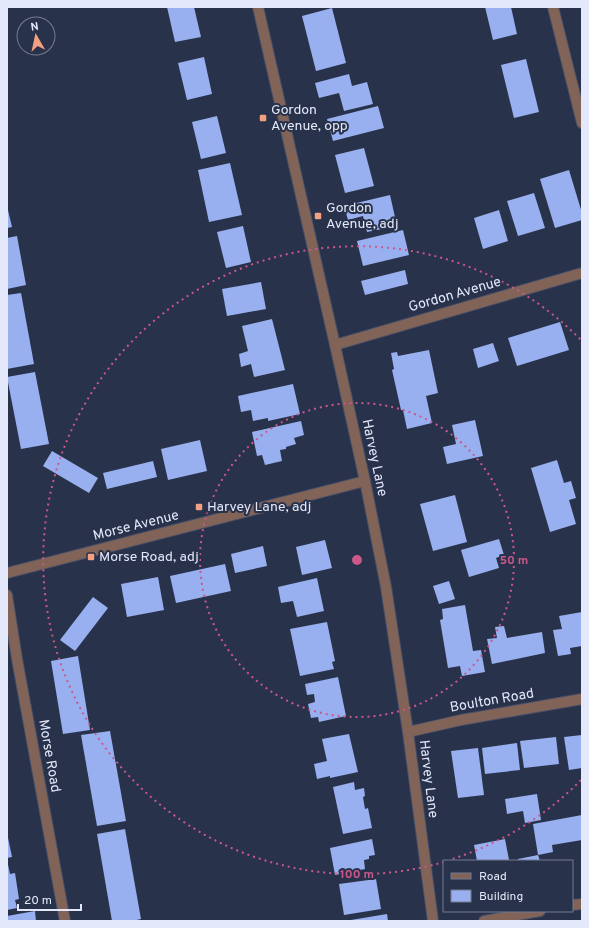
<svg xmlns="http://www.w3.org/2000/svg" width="589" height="928" viewBox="0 0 589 928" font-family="Overpass,sans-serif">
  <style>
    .building { fill: #98b0ef }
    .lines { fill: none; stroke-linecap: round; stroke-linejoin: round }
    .minor-casing { stroke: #474f67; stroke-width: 12 }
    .minor { stroke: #826358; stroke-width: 10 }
    .ring { fill: none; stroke: #cc578b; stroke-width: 2; stroke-dasharray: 2 4 }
    .poi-dot { fill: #f2a081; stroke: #29324b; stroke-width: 1.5 }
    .labels { text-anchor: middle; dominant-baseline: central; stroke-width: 4; stroke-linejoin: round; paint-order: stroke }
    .poi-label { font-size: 14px; fill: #e3e9fa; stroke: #29324b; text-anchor: start }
    .street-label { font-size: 14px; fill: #e3e9fa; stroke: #29324b }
    .centre { fill: #cc578b; stroke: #29324b; stroke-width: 2 }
    .ring-label { font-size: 12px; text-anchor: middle; font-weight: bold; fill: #cc578b; stroke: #29324b; stroke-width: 4; stroke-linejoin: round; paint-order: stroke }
  </style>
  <rect width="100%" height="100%" fill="#29324b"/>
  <g class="building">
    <path d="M167,7H194L201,37L175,42Z"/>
    <path d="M485,7H511L517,34L493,40Z"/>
    <path d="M332,8L346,63L316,71L302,16Z"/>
    <path d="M204,57L212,94L187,100L178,63Z"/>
    <path d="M526,59L539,112L514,118L501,65Z"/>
    <path d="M349,74L352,86L367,82L373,104L344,111L339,93L319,98L315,83Z"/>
    <path d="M378,106L384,128L333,141L327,119Z"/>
    <path d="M217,116L226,153L201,159L192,122Z"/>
    <path d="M364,148L374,186L345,193L335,155Z"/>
    <path d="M230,163L242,215L209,222L198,170Z"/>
    <path d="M569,170L582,213V220L555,228L540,179Z"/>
    <path d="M534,193L545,228L518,236L507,201Z"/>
    <path d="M390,195L397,226L367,232L363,216L348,220L344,206Z"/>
    <path d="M7,206L12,227L7,228Z"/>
    <path d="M499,210L508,241L483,249L474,218Z"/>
    <path d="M243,226L251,262L226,268L217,232Z"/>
    <path d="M403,230L409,255L363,266L357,241Z"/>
    <path d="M17,236L26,285L7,289V238Z"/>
    <path d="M405,270L408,284L365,295L361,281Z"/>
    <path d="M261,282L266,309L227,316L222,289Z"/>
    <path d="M21,293L34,364L7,369V295Z"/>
    <path d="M272,319L285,370L254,377L251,364L241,367L239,354L248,351L242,326Z"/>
    <path d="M560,322L569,350L517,366L508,338Z"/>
    <path d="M493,343L499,361L478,368L473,349Z"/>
    <path d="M429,350L438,393L426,396L432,423L407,429L403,410H401L392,370L394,369L391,353L397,352L398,356Z"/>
    <path d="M35,372L49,444L21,449L7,377Z"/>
    <path d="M293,384L300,414L268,421V418L253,421L251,410L241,412L238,396Z"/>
    <path d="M475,420L483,456L447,464L443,447L456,444L452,425Z"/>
    <path d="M301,421L304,435L294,438L296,444L286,447V449L280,450L282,461L265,465L262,455L257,456L252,432Z"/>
    <path d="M200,440L207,471L168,480L161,449Z"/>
    <path d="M52,451L98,478L89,493L43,466Z"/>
    <path d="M557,460L564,483L571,481L576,498L569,500L576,524L550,532L531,468Z"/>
    <path d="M153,461L157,477L107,489L103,473Z"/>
    <path d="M455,495L467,542L433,551L420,504Z"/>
    <path d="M499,539L504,555L496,558L499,568L469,577L461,550Z"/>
    <path d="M325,540L332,568L302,575L296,547Z"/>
    <path d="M263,546L267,566L235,573L231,554Z"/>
    <path d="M225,564L231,591L176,603L170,576Z"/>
    <path d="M158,577L164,610L127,617L121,584Z"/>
    <path d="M317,578L324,611L297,617L293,601L281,603L278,587Z"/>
    <path d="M449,581L455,599L439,604L433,586Z"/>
    <path d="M93,597L108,608L75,651L60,640Z"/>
    <path d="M465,605L473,651L481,650L485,672L462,676L460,666L448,668L440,620L443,619L442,609Z"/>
    <path d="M582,612V646L570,648L571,654L558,656L553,630L562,629L559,616Z"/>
    <path d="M327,622L335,661L332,662L334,669L300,676L290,629Z"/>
    <path d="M504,626L507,638L542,632L545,653L492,664L487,639L497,638L495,627Z"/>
    <path d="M78,656L90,730L63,734L51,661Z"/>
    <path d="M338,677L346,716L319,722L318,717L311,718L308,704L315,702L314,694L307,695L305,684Z"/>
    <path d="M110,731L126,821L97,826L81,735Z"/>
    <path d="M349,734L358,772L330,778V776L317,779L314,764L327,761L322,739Z"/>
    <path d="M582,735V768L569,770L564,737Z"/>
    <path d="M556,737L559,764L524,768L520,741Z"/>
    <path d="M517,743L520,770L485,774L482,748Z"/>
    <path d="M478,748L484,795L458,798L451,751Z"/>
    <path d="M354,782L355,790L364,788L365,796L363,797L365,809L368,808L372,828L343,834L333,787Z"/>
    <path d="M537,794L541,820L525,823L523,811L507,814L505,799Z"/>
    <path d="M582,815V840L552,845L553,852L538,855L540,861H518V859L538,855L533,824Z"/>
    <path d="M125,829L141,919L132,921H112L97,834Z"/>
    <path d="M7,833L12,857L7,858Z"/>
    <path d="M372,839L375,855L369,856V859L364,860L365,869L335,875L330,848Z"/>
    <path d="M505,839L509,860L477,861L474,845Z"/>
    <path d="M7,860L10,874L15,873L19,899L15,900L17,908L7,910Z"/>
    <path d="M376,879L381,909L344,915L339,884Z"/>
    <path d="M35,911L36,921H7V916Z"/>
    <path d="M387,914L388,921H351V920Z"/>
  </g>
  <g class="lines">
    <defs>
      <g id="minor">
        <path d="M258,7L335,345L365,481L386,587L408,732L433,921"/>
        <path d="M553,7L582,123"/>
        <path d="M335,345L582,273"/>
        <path d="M7,573L365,481"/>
        <path d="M7,595L17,659L65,921"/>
        <path d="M408,732L461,720L582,699"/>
        <path d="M572,905L582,904"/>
        <path d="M484,921L540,911"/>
      </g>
    </defs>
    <use href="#minor" class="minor-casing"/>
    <use href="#minor" class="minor"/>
  </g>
  <g class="ring">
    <circle cx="357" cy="560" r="157"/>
    <path d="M581 780A314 314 0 0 1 449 860M444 862A314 314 0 1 1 581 340"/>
  </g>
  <g class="poi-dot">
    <rect x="259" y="114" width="8" height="8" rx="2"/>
    <rect x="314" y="212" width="8" height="8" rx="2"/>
    <rect x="195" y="503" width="8" height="8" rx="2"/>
    <rect x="87" y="553" width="8" height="8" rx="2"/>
  </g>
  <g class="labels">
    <g class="poi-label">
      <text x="271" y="110">Gordon<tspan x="271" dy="16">Avenue, opp</tspan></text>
      <text x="326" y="208">Gordon<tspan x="326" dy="16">Avenue, adj</tspan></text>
      <text x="207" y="507">Harvey Lane, adj</text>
      <text x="99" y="557">Morse Road, adj</text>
    </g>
    <g class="street-label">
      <text transform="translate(455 295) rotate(-16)">Gordon Avenue</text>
      <text transform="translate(374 458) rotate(78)">Harvey Lane</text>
      <text transform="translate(136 526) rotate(-14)">Morse Avenue</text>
      <text transform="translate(492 701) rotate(-10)">Boulton Road</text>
      <text transform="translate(49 756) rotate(80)">Morse Road</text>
      <text transform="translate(428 779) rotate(83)">Harvey Lane</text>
    </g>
  </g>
  <circle cx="357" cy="560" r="6" class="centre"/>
  <g class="ring-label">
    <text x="514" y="564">50 m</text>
    <text x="357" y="878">100 m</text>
  </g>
  <rect width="589" height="928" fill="none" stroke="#e3e9fa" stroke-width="16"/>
  <rect x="443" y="860" width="130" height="52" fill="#29324b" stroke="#737b91"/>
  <rect x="451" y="873" width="20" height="6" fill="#826358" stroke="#737b91"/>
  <text x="479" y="880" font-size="12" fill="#e3e9fa">Road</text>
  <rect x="451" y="890" width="20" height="12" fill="#98b0ef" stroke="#737b91"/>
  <text x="479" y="900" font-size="12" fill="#e3e9fa">Building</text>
  <g transform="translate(36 36) rotate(351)"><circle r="19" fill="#29324b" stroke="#737b91"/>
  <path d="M0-3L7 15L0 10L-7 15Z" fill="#f2a081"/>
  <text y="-6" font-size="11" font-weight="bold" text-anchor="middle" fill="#e3e9fa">N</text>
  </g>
  <path d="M18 904v6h63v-6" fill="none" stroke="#e3e9fa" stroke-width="2"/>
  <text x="24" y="904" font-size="12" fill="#e3e9fa" stroke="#29324b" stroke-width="3" paint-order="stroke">20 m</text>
</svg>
